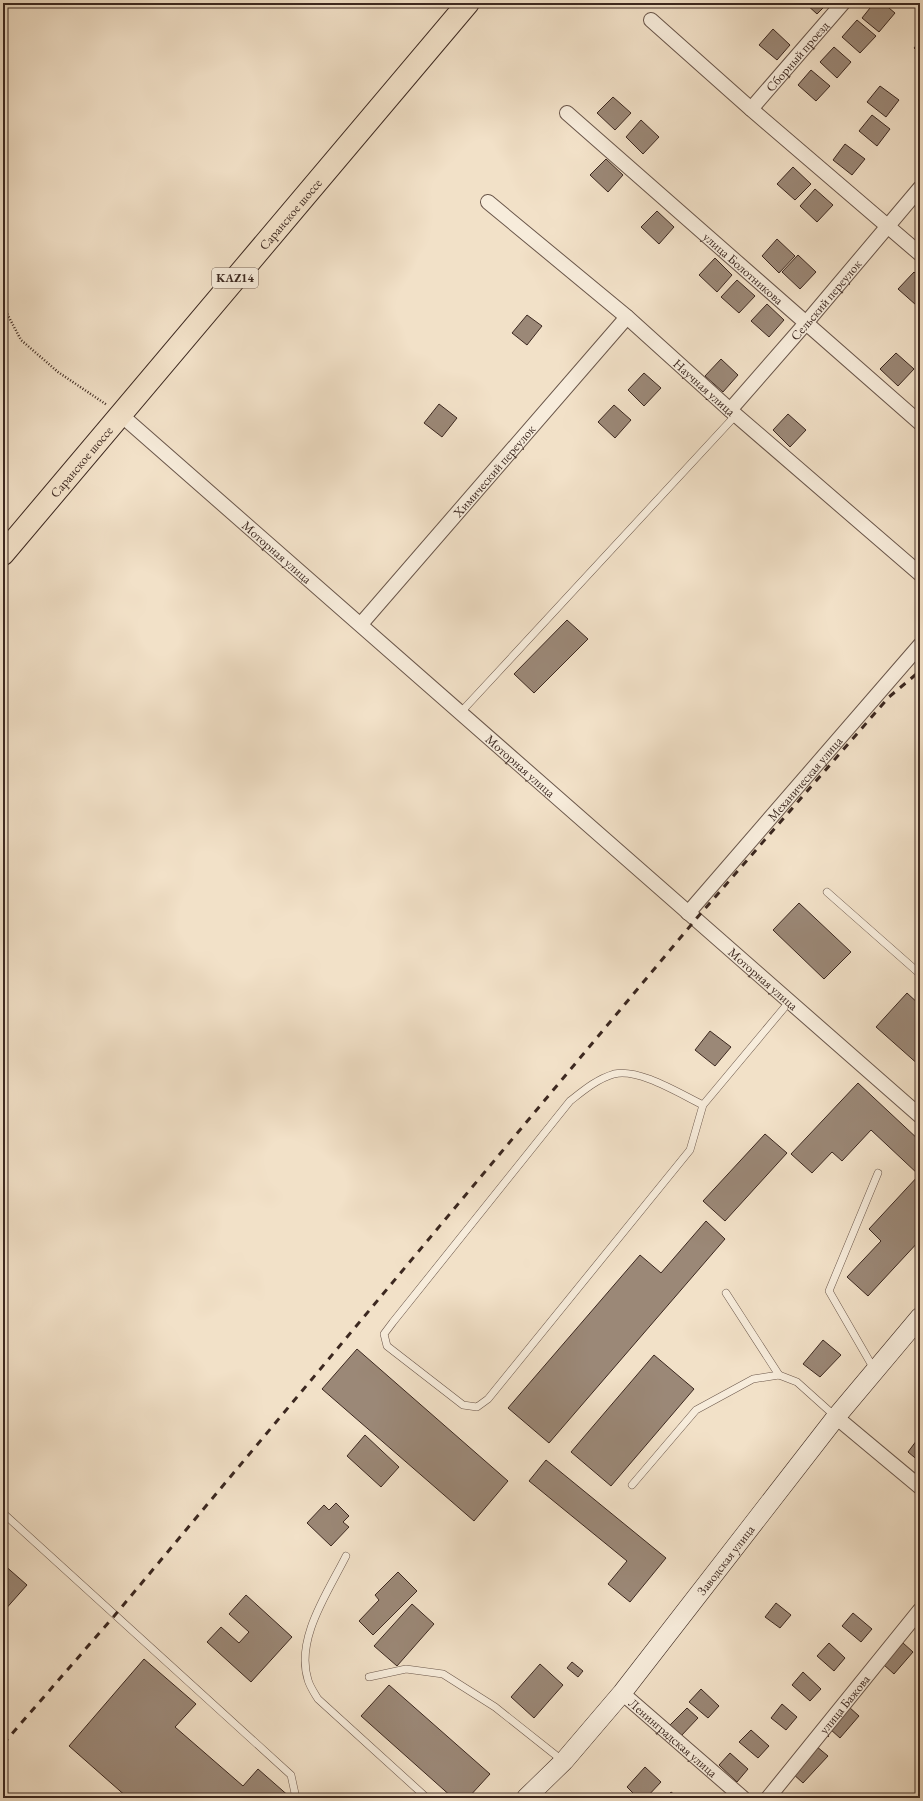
<svg xmlns="http://www.w3.org/2000/svg" width="923" height="1801" viewBox="0 0 923 1801" font-family="'EB Garamond',serif">
  <style>
    .building { fill: #9b8877; stroke: #3c2820 }
    .lines { fill: none; stroke-linecap: round; stroke-linejoin: round }
    .lane-casing { stroke: #6a564a; stroke-width: 8 }
    .street-casing { stroke: #6a564a; stroke-width: 16 }
    .secondary-casing { stroke: #3c2820; stroke-width: 20 }
    .highway-casing { stroke: #3c2820; stroke-width: 24 }
    .path { stroke: #3c2820; stroke-width: 2.5; stroke-dasharray: 1 2; stroke-linecap: butt }
    .lane { stroke: #f7ecdb; stroke-width: 7 }
    .street { stroke: #f7ecdb; stroke-width: 14 }
    .secondary { stroke: #f7ecdb; stroke-width: 19 }
    .highway { stroke: #f2e1c8; stroke-width: 22 }
    .rail { stroke: #3c2820; stroke-width: 3; stroke-dasharray: 7 7; stroke-linecap: butt }
    .labels { text-anchor: middle; dominant-baseline: central; stroke-width: 3; stroke-linejoin: round; paint-order: stroke }
    .shield { fill: #f7ecdb; stroke: #746358; stroke-width: 1 }
    .shield-label { font-size: 12px; font-weight: bold; fill: #3c2820 }
    .street-label { font-size: 13px; fill: #3c2820; stroke: #f7ecdb }
  </style>
  <rect width="100%" height="100%" fill="#f2e1c8"/>
  <filter id="stains"><feTurbulence type="fractalNoise" baseFrequency=".005" numOctaves="4"/><feColorMatrix values="0 0 0 0 .2 0 0 0 0 .09 0 0 0 0 .02 0 0 0 .5 -.17"/></filter>
  <radialGradient id="worn" r=".72"><stop offset=".6" stop-color="#630" stop-opacity="0"/><stop offset="1" stop-color="#630" stop-opacity=".3"/></radialGradient>
  <g class="building">
    <path d="M805,3H828L817,14Z"/>
    <path d="M874,3H883L895,13L879,32L862,18Z"/>
    <path d="M857,20L876,36L860,53L842,37Z"/>
    <path d="M773,29L790,45L777,60L759,45Z"/>
    <path d="M920,41V54L914,48Z"/>
    <path d="M834,47L851,62L837,78L820,62Z"/>
    <path d="M811,70L830,86L816,101L798,85Z"/>
    <path d="M880,86L899,100L886,117L867,102Z"/>
    <path d="M613,97L631,113L615,130L597,113Z"/>
    <path d="M872,115L890,129L877,146L859,131Z"/>
    <path d="M641,120L659,137L643,154L626,137Z"/>
    <path d="M845,144L865,159L852,175L833,160Z"/>
    <path d="M606,159L623,175L608,192L590,175Z"/>
    <path d="M793,167L811,184L795,200L777,184Z"/>
    <path d="M815,189L833,205L817,222L800,206Z"/>
    <path d="M657,211L674,227L659,244L641,227Z"/>
    <path d="M777,239L795,256L779,273L762,256Z"/>
    <path d="M798,255L816,272L800,289L782,272Z"/>
    <path d="M715,258L732,275L717,292L699,275Z"/>
    <path d="M914,272L920,278V300L916,305L898,289Z"/>
    <path d="M737,280L755,296L739,313L721,297Z"/>
    <path d="M767,304L784,320L769,337L751,321Z"/>
    <path d="M527,315L542,326L527,345L512,333Z"/>
    <path d="M896,353L914,369L898,386L880,369Z"/>
    <path d="M721,359L738,375L723,392L705,376Z"/>
    <path d="M644,373L661,388L644,406L628,390Z"/>
    <path d="M439,404L457,418L442,437L424,423Z"/>
    <path d="M614,405L631,420L615,438L598,422Z"/>
    <path d="M788,414L806,430L790,447L773,430Z"/>
    <path d="M567,620L588,639L534,693L514,674Z"/>
    <path d="M799,903L851,952L824,979L773,930Z"/>
    <path d="M907,993L920,1005V1066L876,1027Z"/>
    <path d="M710,1031L731,1047L715,1066L695,1050Z"/>
    <path d="M858,1083L920,1141V1240L868,1296L847,1277L881,1241L869,1229L919,1175L871,1130L842,1161L832,1152L812,1173L791,1154Z"/>
    <path d="M765,1134L787,1153L725,1221L703,1201Z"/>
    <path d="M706,1221L725,1239L549,1443L508,1408L640,1255L661,1273Z"/>
    <path d="M823,1340L841,1355L820,1377L803,1364Z"/>
    <path d="M357,1349L508,1481L474,1521L322,1389Z"/>
    <path d="M654,1355L694,1389L611,1486L571,1452Z"/>
    <path d="M365,1435L399,1467L381,1487L347,1456Z"/>
    <path d="M920,1436V1462L908,1452Z"/>
    <path d="M546,1460L666,1558L630,1602L608,1584L627,1561L529,1481Z"/>
    <path d="M336,1503L349,1516L343,1522L349,1527L331,1546L307,1523L324,1505L329,1510Z"/>
    <path d="M3,1564L27,1585L3,1612Z"/>
    <path d="M398,1572L417,1591L373,1635L359,1621L379,1600L375,1595Z"/>
    <path d="M246,1595L292,1637L251,1682L207,1642L221,1627L239,1643L249,1632L229,1614Z"/>
    <path d="M776,1603L791,1615L780,1628L765,1617Z"/>
    <path d="M412,1604L434,1624L397,1666L374,1646Z"/>
    <path d="M853,1613L872,1629L861,1642L842,1626Z"/>
    <path d="M829,1643L845,1658L834,1671L817,1656Z"/>
    <path d="M903,1643L913,1652L894,1674L884,1665Z"/>
    <path d="M144,1659L196,1704L175,1727L243,1786L258,1769L291,1798H128L69,1746Z"/>
    <path d="M572,1662L583,1671L578,1677L567,1668Z"/>
    <path d="M540,1664L563,1685L534,1718L511,1697Z"/>
    <path d="M803,1672L821,1689L810,1701L792,1685Z"/>
    <path d="M389,1685L490,1774L468,1798H453L361,1716Z"/>
    <path d="M701,1689L719,1706L708,1718L689,1702Z"/>
    <path d="M782,1704L797,1717L786,1730L771,1718Z"/>
    <path d="M849,1707L859,1716L840,1738L830,1729Z"/>
    <path d="M687,1708L698,1718L681,1736L670,1725Z"/>
    <path d="M751,1730L769,1746L758,1758L739,1742Z"/>
    <path d="M816,1746L828,1756L803,1783L792,1773Z"/>
    <path d="M730,1753L748,1769L737,1782L719,1765Z"/>
    <path d="M645,1767L661,1782L646,1798H638L627,1787Z"/>
    <path d="M671,1792L679,1798H666Z"/>
  </g>
  <g class="lines">
    <defs>
      <g id="lane">
        <path d="M461,712L736,415"/>
        <path d="M827,892L920,974"/>
        <path d="M703,1105C680,1094 639,1068 614,1074C597,1079 584,1090 570,1101L393,1322L384,1334L387,1346L463,1405L477,1407L488,1399L690,1150L703,1105L789,1002"/>
        <path d="M726,1293L779,1375"/>
        <path d="M874,1369L829,1291L878,1173"/>
        <path d="M632,1485L696,1410L753,1379L779,1375L797,1382L836,1417"/>
        <path d="M3,1513L291,1775L296,1798"/>
        <path d="M346,1556C328,1592 295,1639 308,1680C310,1687 315,1694 318,1699L427,1798"/>
        <path d="M369,1677L406,1669L443,1674L495,1707L563,1761"/>
      </g>
      <g id="street">
        <path d="M651,20L751,109L920,254"/>
        <path id="s1" d="M751,109L843,3"/>
        <path id="s2" d="M567,113L920,423"/>
        <path id="s3" d="M488,202L627,317L730,410L920,574"/>
        <path id="s4" d="M730,410L806,323L920,188"/>
        <path id="s5" d="M120,414L920,1116"/>
        <path id="s6" d="M361,624L627,317"/>
        <path id="s7" d="M688,913L920,645"/>
        <path d="M836,1417L920,1487"/>
        <path id="s8" d="M622,1693L743,1798"/>
        <path id="s9" d="M768,1798L920,1610"/>
      </g>
      <g id="secondary">
        <path id="s10" d="M526,1798L564,1761L622,1693L836,1417L920,1317"/>
      </g>
      <g id="highway">
        <path id="s11" d="M3,554L468,3"/>
      </g>
    </defs>
    <use href="#lane" class="lane-casing"/>
    <use href="#street" class="street-casing"/>
    <use href="#secondary" class="secondary-casing"/>
    <use href="#highway" class="highway-casing"/>
    <path class="path" d="M3,306L21,340L58,372L107,405"/>
    <use href="#lane" class="lane"/>
    <use href="#street" class="street"/>
    <use href="#secondary" class="secondary"/>
    <use href="#highway" class="highway"/>
    <path class="rail" d="M3,1744L115,1615L696,919L889,697L920,671"/>
  </g>
  <g class="labels">
    <rect class="shield" x="212" y="268" width="46" height="20" rx="3"/>
    <g class="shield-label">
      <text x="235" y="278">KAZ14</text>
    </g>
    <g class="street-label">
      <text stroke="none"><textPath href="#s1" startOffset="70">Сборный проезд</textPath></text>
      <text stroke="none"><textPath href="#s11" startOffset="445">Саранское шоссе</textPath></text>
      <text stroke="none"><textPath href="#s2" startOffset="235">улица Болотникова</textPath></text>
      <text stroke="none"><textPath href="#s4" startOffset="146">Сельский переулок</textPath></text>
      <text stroke="none"><textPath href="#s3" startOffset="285">Научная улица</textPath></text>
      <text stroke="none"><textPath href="#s11" startOffset="121">Саранское шоссе</textPath></text>
      <text stroke="none"><textPath href="#s6" startOffset="203">Химический переулок</textPath></text>
      <text stroke="none"><textPath href="#s5" startOffset="209">Моторная улица</textPath></text>
      <text stroke="none"><textPath href="#s5" startOffset="533">Моторная улица</textPath></text>
      <text stroke="none"><textPath href="#s7" startOffset="178">Механическая улица</textPath></text>
      <text stroke="none"><textPath href="#s5" startOffset="856">Моторная улица</textPath></text>
      <text stroke="none"><textPath href="#s10" startOffset="311">Заводская улица</textPath></text>
      <text stroke="none"><textPath href="#s9" startOffset="121">улица Бажова</textPath></text>
      <text stroke="none"><textPath href="#s8" startOffset="68">Ленинградская улица</textPath></text>
    </g>
  </g>
  <rect width="923" height="1801" fill="none" stroke="#f2e1c8" stroke-width="16"/>
  <rect x="4" y="4" width="915" height="1793" fill="none" stroke="#3c2820" stroke-width="2"/>
  <rect x="8" y="8" width="907" height="1785" fill="none" stroke="#3c2820"/>
  <rect width="100%" height="100%" filter="url(#stains)"/>
  <rect width="100%" height="100%" fill="url(#worn)"/>
</svg>
